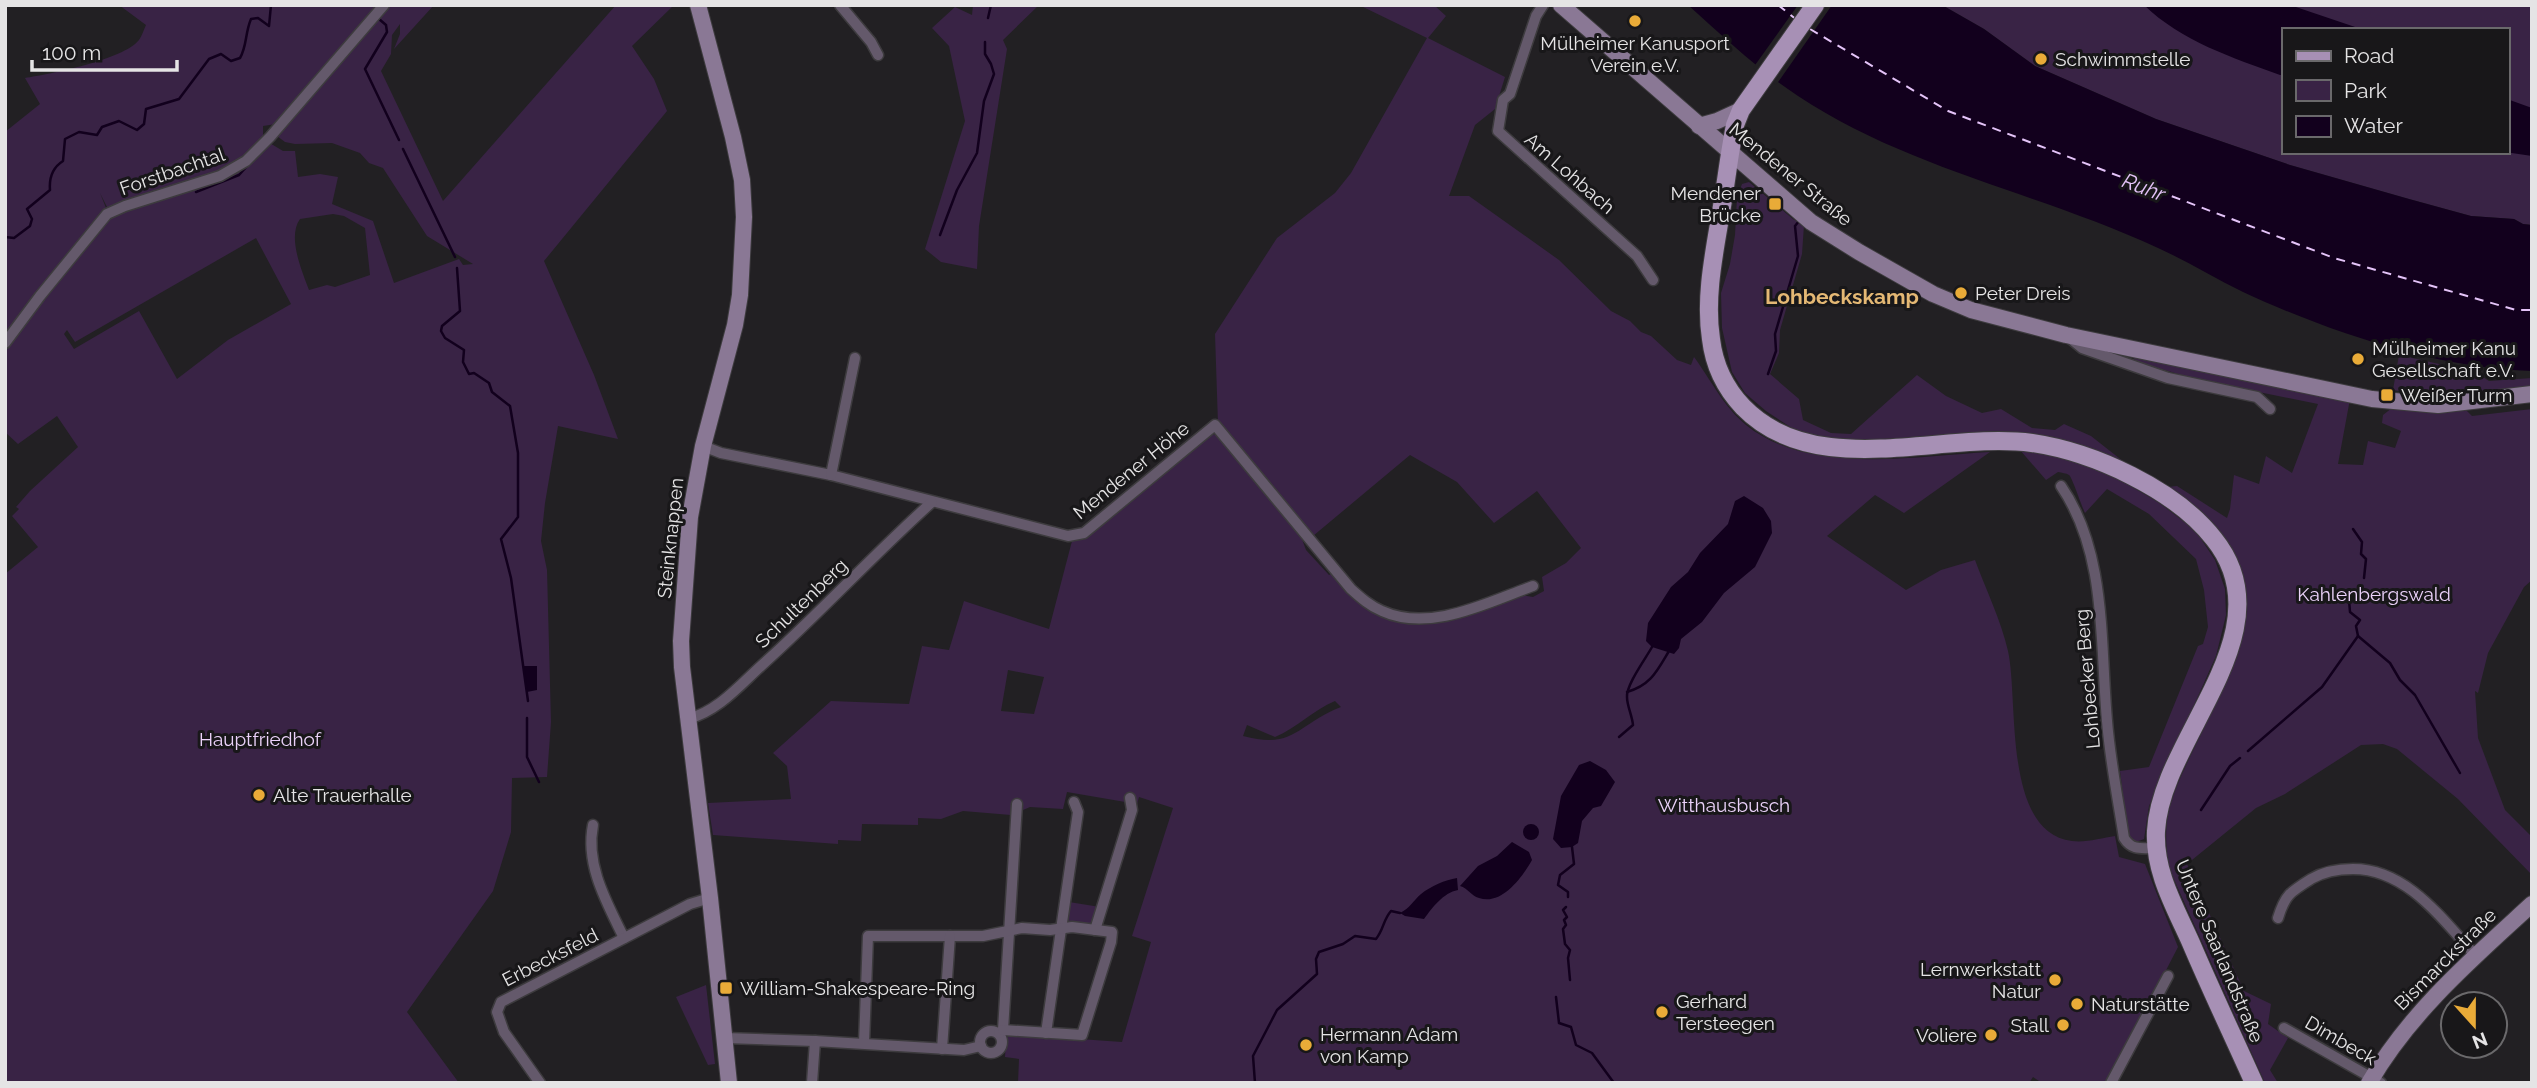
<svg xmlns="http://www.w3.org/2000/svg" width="2537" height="1088" viewBox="0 0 2537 1088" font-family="Raleway,sans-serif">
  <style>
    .green { fill: #392345; fill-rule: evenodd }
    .water { fill: #12001d }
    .pier { fill: #222023 }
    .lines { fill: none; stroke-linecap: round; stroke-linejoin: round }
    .stream { stroke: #12001d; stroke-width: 2.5 }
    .ferry { stroke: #e4c3f8; stroke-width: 2; stroke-dasharray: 9 7; stroke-linecap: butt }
    .street-casing { stroke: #3d3b3e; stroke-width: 13 }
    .secondary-casing { stroke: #3d3b3e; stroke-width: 18 }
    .primary-casing { stroke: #3d3b3e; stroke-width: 20 }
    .street { stroke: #64596b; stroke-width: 10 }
    .secondary { stroke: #8a7895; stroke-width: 16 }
    .primary { stroke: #a790b5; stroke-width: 18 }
    .poi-dot { fill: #e9ab38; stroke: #181719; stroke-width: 2.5 }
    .labels { text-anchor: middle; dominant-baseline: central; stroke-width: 6; stroke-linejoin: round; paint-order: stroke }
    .poi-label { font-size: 19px; fill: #e5e4e5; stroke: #181719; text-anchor: start }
    .street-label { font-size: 19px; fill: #e5e4e5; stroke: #181719 }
    .park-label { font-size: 19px; fill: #ebd2fa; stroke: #181719 }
    .water-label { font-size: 21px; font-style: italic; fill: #e4c3f8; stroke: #181719 }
    .neighbourhood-label { font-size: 21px; font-weight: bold; fill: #e4b874; stroke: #181719 }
  </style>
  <rect width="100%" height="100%" fill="#222023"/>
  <g class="green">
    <path d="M119,5H434L394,49L400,34V24L392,35L391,54L381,71L443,201L616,5H674L632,46L654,79L667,111L544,261L594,375L618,439L558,426L545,503L541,541L547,570L551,722L547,777L512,778L511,832L493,891L407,1012L459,1083H5V574L38,547L12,516L19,509L16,507L30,491L78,447L57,416L18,444L5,432V351L44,297L111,215L100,193L106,208L5,339V132L40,104L25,78C50,74 123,60 139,40C142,36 144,29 146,25ZM276,124L277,136L285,142L295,144L332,143L360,153L369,163L383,168L427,236L473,264L463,265L459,259L394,283L373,221L332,204L338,177L320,174L298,177L295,151H283L263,139V126ZM333,214L344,216L365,228L370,275L335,287L327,285L309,290C302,271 287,237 300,219ZM256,238L291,304L228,340L177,379L139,311L74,349L64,334L67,330L75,342Z"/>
    <path d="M973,5H1039L1003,40L1007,49L979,226L977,269L941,262L925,249L965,121L949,46L932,28L955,7L972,15Z"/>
    <path d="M1359,5H1434L1446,16L1428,38L1505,77L1495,109L1475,125L1449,196H1469L1559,260L1611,311L1630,321L1641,332L1651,336L1677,360L1691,365L1694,357C1711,380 1723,406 1746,425C1809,476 1915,456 1990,452L1904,513L1875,495L1827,536L1906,590L1941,570L1975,560C1986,590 2001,620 2008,651C2019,701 2002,832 2072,841C2085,843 2102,838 2115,836L2119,857L2145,864L2178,947L2108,1083H2042L2033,1077L2029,1083H1018L1019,1059L1005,1057L1006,1040L1009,1034L1122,1042L1151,942L1132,936L1173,808L1139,797L1137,804L1067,792L1063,809L1030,807L1011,815L963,811L941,819L918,818V825L862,824L861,841L838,840V844L713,835L708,803L791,799L787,766L773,753L831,701L909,704L922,646L949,650L964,601L1049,629L1072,541L1085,539L1207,434L1219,435L1300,534L1306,550L1329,575L1333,573L1351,595L1406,622L1520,595L1533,597L1544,591L1542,577L1566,563L1581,548L1537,491L1494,523L1457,482L1410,455L1313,536L1218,424L1215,334L1277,238L1335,193L1351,173L1427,38ZM1008,670L1044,677L1034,714L1001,711ZM1335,701L1341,707C1297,724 1295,750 1243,736L1247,725L1275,737C1297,728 1313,710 1335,701Z"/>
    <path d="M1942,5H2532V225L2523,224L2514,219L2471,216L2409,199L2290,165L2156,119L2035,66L1984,29ZM2283,30H2507V152H2283Z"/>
    <path d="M1749,182L1793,219L1804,225L1802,254L1780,330L1779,353L1770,374L1799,399L1803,420L1831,433L1851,434L1917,375L1946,396L1982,413L2001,409L2032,428L2055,430L2064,424L2091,436L2124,462L2057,442L2019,433L1841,441L1798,432L1766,411L1745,393L1732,372L1722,328L1721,293L1730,264L1735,235L1737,197L1742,184Z"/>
    <path d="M2126,352L2350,399L2338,464L2363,465L2368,441L2395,448L2401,431L2382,423L2383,415L2392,408L2465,409L2472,416L2532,409V580L2524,587L2488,653L2478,693L2475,691L2478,738L2505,810L2532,837V875L2458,799L2397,749L2383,744L2361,745L2285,794L2256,808L2187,864L2244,991L2271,1004L2268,1024L2288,1038L2270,1070L2278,1083H2265L2168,866C2166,845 2164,822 2171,802C2193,733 2279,622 2232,551C2216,525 2190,507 2167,487L2177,486L2227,518L2230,509L2234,475L2259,484L2266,456L2292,473L2318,404L2195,379L2138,362Z"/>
    <path d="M2399,355L2475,372L2489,381L2532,378V387L2439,397L2393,390Z"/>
    <path d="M2020,450L2048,453L2108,473L2158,502L2195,530L2215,560L2225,589L2226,615L2216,656L2149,806L2144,839L2136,842L2128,835L2120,771L2149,767L2198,646L2203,644L2208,627L2204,590L2196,559L2149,514L2107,489L2085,513C2082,507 2072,477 2069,475C2066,473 2062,473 2058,472L2046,480Z"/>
    <path d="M1069,902L1100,907L1095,923L1091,925L1065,922Z"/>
    <path d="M706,985L715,1064L708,1065L676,997Z"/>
  </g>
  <g class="water">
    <path d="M1688,5H1942L1984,29L2035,66L2156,119L2290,165L2409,199L2471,216L2514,219L2523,224L2532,225V371C2438,369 2327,331 2243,292C2214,278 2187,261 2158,248C2040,193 1908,169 1798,96C1758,70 1724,37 1688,5Z"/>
    <path d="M2144,5H2290L2364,30H2283V75H2280C2233,58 2181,41 2144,5Z"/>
    <path d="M2507,99L2532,108V156L2505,152H2507Z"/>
    <path d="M1744,496L1763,508L1771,521L1772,533L1755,567L1724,593L1702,622L1681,639L1679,648L1674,654L1652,647L1646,641L1648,623L1671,587L1688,572L1700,553L1728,524L1735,501Z"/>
    <path d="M523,666H537V690L527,692Z"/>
    <path d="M1590,761L1606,770L1615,782L1601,806L1593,808L1582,821L1578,843L1572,847L1561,848L1553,839L1561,796L1579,765Z"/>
    <circle cx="1531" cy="832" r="8"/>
    <path d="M1512,842L1529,852L1532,860C1523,876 1502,906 1479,898C1471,896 1468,888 1460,886L1478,866L1497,856Z"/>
    <path d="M1457,878L1458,890C1443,893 1433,907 1424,919L1405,916L1400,913C1410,908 1413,901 1421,894C1431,886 1445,880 1457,878Z"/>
  </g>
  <path class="pier" d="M1798,5H1832L1776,85L1753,68Z"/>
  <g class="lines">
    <g class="stream">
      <path d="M380,17L379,19L386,25L387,32L365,69L399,140"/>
      <path d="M988,18L991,5"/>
      <path d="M403,149L455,257"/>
      <path d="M196,192L239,175L248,165"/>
      <path d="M940,235L957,190L977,153L984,101L994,74L991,64L985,54V42"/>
      <path d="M5,237L14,238L30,226L32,219L27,209L50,190C49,178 52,168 63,161L65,139L79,132L97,135L102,127L119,121L137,130L144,124L146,109L179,99L209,59L221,54L231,61L240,58C247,46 245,33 251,19L258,18L269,26L271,5"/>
      <path d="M457,268L460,311L442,326L441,331L445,338L464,350L463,362L469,374L474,373L489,383L492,392L510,406L518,453V517L501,539L511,578L528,701"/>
      <path d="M1768,374L1776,351L1775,334L1798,256L1795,226L1799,221"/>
      <path d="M2353,529L2362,542L2361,554L2366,559L2364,578"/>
      <path d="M2349,600L2350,612L2360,620L2356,626L2358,636L2390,663L2400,680L2415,695L2460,773"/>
      <path d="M1627,692C1651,685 1657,671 1669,651"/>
      <path d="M527,718V757L539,782"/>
      <path d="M1619,737L1633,725C1632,715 1627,706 1627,697C1626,685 1646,658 1652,647"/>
      <path d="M2248,751L2322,687L2358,636"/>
      <path d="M2201,810L2230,766L2240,758"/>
      <path d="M1568,897V892L1558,885L1560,875L1574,864L1572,847"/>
      <path d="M1566,907L1563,910L1567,917L1564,920L1566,925L1563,929L1565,944L1570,950L1568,958L1570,980"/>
      <path d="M1556,997L1559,1023L1571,1027L1576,1045L1592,1053L1614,1083"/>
      <path d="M1255,1083L1253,1056L1277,1010L1317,974L1316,959L1319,952L1343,944L1355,936L1376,939C1384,929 1383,920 1391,911L1400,913"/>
    </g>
    <g class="ferry">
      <path d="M1778,5L1797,20"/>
      <path d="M1810,29L1948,111L2334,258L2516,310H2532"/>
    </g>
    <defs>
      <g id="street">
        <path d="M840,5L871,42L878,55"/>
        <path d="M1543,5L1536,16L1510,94L1503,100L1498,131L1637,256L1653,280"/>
        <path d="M2071,339L2082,348L2168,378L2257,397L2270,409"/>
        <path d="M5,343L40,296L107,214L125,206L220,176L246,161L270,137L384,5"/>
        <path d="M703,446L721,453L831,475L1068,536L1084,533L1215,425L1351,589C1361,598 1370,606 1382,611C1430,633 1488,602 1533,586"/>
        <path d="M831,475L855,358"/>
        <path d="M2061,486C2107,553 2100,642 2107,721C2110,760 2118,799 2124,838C2132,851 2142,848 2156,848"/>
        <path d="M688,719C718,711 739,686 761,666C820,613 873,555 932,502"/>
        <path d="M593,825C585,865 607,903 624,938"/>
        <path d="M2278,918C2285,895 2290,892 2311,879C2323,872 2338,869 2353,869C2407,869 2442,919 2476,956"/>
        <path d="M1095,930L1132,810L1130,798"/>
        <path d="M2284,1028L2381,1083"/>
        <circle cx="991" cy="1042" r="11"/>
        <path d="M999,1033L1003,1030L1017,804"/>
        <path d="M1046,1033L1078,812L1074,802"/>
        <path d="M725,1038L815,1041"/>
        <path d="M864,1043L868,936H983L1022,928L1050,930L1072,927L1112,932L1111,942L1082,1035L1003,1030"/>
        <path d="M942,1049L950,936"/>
        <path d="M540,1083L504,1032L497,1012L501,1002L690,904L710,898"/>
        <path d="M812,1083L815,1041L964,1050L981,1046"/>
        <path d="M2111,1083L2168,976"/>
      </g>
      <g id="secondary">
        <path d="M698,5L733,137L742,180L744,217L740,295L735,325L703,446L690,517L681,641L682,667L710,898L729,1083"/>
        <path d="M1561,5L1811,222L1859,252L1933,294L1971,310L2066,335L2372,399L2438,405L2532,394"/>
        <path d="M1699,126L1717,121L1741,110"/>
        <path d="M2369,1083C2410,1012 2472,959 2532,904"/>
      </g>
      <path id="primary" d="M1815,5L1741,110L1735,125C1730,150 1727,175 1723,200C1716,245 1704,294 1711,339C1714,365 1725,388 1743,407C1816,482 1940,431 2032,443C2093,452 2175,489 2214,539C2289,632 2161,737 2156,831C2154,872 2175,907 2191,943C2211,990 2233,1036 2254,1083"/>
    </defs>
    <use href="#street" class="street-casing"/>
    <use href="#secondary" class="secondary-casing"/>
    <use href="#primary" class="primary-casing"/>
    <use href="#street" class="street"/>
    <use href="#secondary" class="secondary"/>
    <use href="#primary" class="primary"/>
  </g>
  <g class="poi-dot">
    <circle cx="1635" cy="21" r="7"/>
    <circle cx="2041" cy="59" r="7"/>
    <rect x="1768" y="197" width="14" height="14" rx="3.5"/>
    <circle cx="1961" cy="293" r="7"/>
    <circle cx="2358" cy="359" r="7"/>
    <rect x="2380" y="388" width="14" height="14" rx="3.5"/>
    <circle cx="259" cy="795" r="7"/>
    <circle cx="2055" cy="980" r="7"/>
    <rect x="719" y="981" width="14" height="14" rx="3.5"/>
    <circle cx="2077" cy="1004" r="7"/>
    <circle cx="1662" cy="1012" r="7"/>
    <circle cx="2063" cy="1025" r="7"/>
    <circle cx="1991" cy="1035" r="7"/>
    <circle cx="1306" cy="1045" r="7"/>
  </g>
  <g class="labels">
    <g class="poi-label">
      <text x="1635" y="43" text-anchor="middle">Mülheimer Kanusport<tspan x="1635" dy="22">Verein e.V.</tspan></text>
      <text x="2055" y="59">Schwimmstelle</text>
      <text x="1761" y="193" text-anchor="end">Mendener<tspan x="1761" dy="22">Brücke</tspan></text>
      <text x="1975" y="293">Peter Dreis</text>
      <text x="2372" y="348">Mülheimer Kanu<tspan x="2372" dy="22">Gesellschaft e.V.</tspan></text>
      <text x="2401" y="395">Weißer Turm</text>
      <text x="273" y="795">Alte Trauerhalle</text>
      <text x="2041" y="969" text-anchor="end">Lernwerkstatt<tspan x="2041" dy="22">Natur</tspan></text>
      <text x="740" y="988">William-Shakespeare-Ring</text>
      <text x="1676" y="1001">Gerhard<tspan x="1676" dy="22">Tersteegen</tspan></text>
      <text x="2091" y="1004">Naturstätte</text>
      <text x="2049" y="1025" text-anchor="end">Stall</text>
      <text x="1320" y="1034">Hermann Adam<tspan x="1320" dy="22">von Kamp</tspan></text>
      <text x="1977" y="1035" text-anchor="end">Voliere</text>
    </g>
    <g class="street-label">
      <text transform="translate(172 171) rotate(-19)">Forstbachtal</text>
      <text transform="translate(1570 173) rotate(41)">Am Lohbach</text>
      <text transform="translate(1791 174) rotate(39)">Mendener Straße</text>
      <text transform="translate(1131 470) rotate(-39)">Mendener Höhe</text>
      <text transform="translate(670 538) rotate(-84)">Steinknappen</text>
      <text transform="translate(801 603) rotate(-44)">Schultenberg</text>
      <text transform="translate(2087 679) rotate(-95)">Lohbecker Berg</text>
      <text transform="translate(2220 951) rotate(67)">Untere Saarlandstraße</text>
      <text transform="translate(550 957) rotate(-27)">Erbecksfeld</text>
      <text transform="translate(2445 959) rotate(-45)">Bismarckstraße</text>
      <text transform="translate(2341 1040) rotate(30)">Dimbeck</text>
    </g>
    <g class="park-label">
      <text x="2374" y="594">Kahlenbergswald</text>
      <text x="260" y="739">Hauptfriedhof</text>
      <text x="1724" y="805">Witthausbusch</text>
    </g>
    <g class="water-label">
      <text transform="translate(2144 187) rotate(21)">Ruhr</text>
    </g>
    <g class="neighbourhood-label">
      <text x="1842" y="296">Lohbeckskamp</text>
    </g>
  </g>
  <rect width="2537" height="1088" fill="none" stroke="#e5e4e5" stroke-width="14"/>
  <rect x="2282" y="28" width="228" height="126" fill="#181719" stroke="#6a696b" stroke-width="2"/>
  <rect x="2296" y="51" width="35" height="10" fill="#a790b5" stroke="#6a696b" stroke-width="2"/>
  <text x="2344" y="63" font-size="21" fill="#e5e4e5">Road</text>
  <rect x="2296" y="80" width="35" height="21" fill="#392345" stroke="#6a696b" stroke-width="2"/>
  <text x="2344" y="98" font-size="21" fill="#e5e4e5">Park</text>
  <rect x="2296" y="116" width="35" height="21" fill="#12001d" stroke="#6a696b" stroke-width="2"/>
  <text x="2344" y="133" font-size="21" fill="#e5e4e5">Water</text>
  <g transform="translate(2474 1025) rotate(159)"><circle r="33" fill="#181719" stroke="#6a696b" stroke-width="2"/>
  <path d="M0-5L12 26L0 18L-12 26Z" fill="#e9ab38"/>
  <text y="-10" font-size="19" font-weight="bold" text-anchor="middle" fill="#e5e4e5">N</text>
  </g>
  <path d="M32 60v10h145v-10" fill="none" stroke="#e5e4e5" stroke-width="3.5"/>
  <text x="42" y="60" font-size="21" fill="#e5e4e5" stroke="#181719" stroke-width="5" paint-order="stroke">100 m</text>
</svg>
